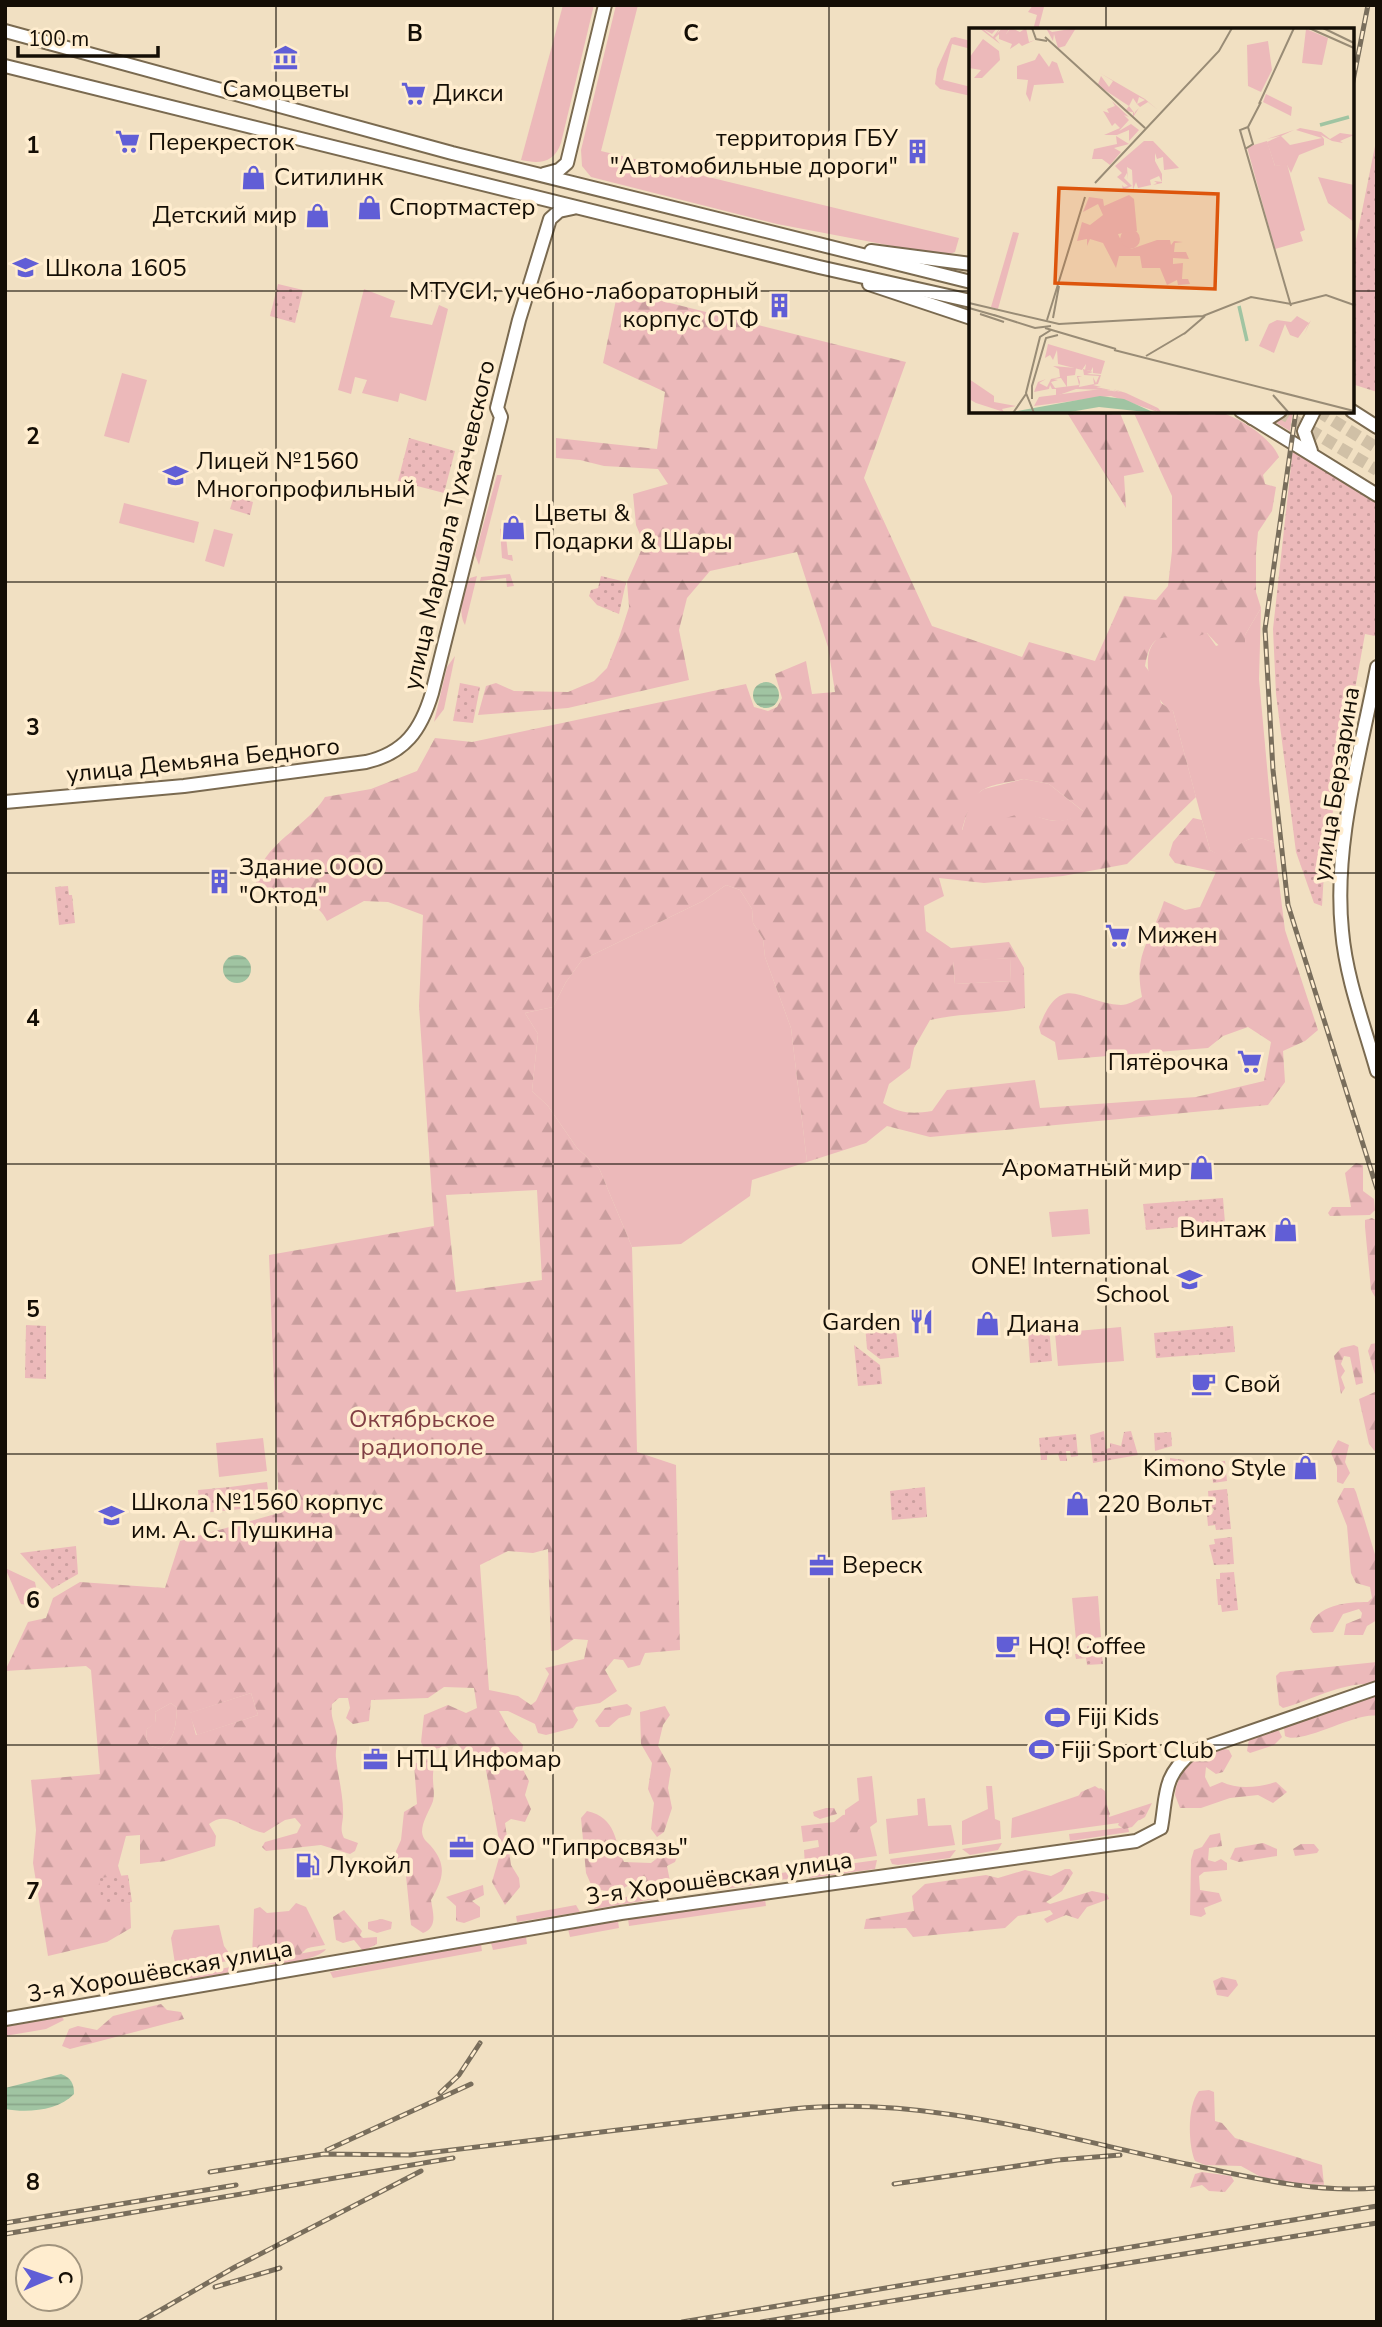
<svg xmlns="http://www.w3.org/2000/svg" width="1382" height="2327" viewBox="0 0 1382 2327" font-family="'Nunito Sans',sans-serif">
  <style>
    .grass { fill: #ecb9ba }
    .forest { fill: url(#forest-firs); fill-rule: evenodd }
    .park { fill: url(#park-dots) }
    .water { fill: url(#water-rules) }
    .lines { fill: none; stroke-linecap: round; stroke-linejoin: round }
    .secondary-tunnel { stroke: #d0c0a6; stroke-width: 12; stroke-dasharray: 12 6; stroke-linecap: butt }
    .secondary-casing { stroke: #7a6a50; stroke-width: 16 }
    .secondary { stroke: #fff; stroke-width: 12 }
    .rail-casing { stroke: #796e5c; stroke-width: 5 }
    .rail { stroke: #ffedcf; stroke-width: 2.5; stroke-dasharray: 8; stroke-linecap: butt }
    .grid { fill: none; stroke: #140e05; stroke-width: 2; stroke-opacity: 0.55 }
    .labels { text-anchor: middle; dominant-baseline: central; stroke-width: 7; stroke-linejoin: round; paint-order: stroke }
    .poi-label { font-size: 24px; fill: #140e05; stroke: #ffedcf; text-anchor: start }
    .street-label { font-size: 24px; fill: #140e05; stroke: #ffedcf }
    .park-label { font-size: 24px; fill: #813f44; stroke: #ffedcf }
    .inset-river { fill: none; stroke: #a0c4a2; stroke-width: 3.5 }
    .inset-road { fill: none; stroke: #998c76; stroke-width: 2 }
    .view { fill: #dd550c; fill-opacity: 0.15; stroke: #dd550c; stroke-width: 3.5 }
    .inset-edge { fill: none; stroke: #140e05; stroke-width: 3.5 }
    .grid-label { font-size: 23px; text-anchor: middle; font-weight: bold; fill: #140e05; stroke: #ffedcf; stroke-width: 7; stroke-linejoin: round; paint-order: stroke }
  </style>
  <defs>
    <pattern id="forest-firs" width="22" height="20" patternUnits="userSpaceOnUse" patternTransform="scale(1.75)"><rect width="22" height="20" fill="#ecb9ba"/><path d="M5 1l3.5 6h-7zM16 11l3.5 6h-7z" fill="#ca9e9e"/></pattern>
    <pattern id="park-dots" width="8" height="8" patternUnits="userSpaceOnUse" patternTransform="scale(1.75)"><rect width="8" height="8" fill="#ecb9ba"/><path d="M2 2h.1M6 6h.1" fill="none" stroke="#ca9e9e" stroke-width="1.8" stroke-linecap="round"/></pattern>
    <pattern id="water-rules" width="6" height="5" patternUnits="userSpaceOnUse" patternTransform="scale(1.75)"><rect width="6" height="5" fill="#a0c4a2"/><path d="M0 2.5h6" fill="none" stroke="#89a78a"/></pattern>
  </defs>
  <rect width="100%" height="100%" fill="#f1e0c2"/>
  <g class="grass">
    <path d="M563,5H594L561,143C554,163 540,164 521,160Z"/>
    <path d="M616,5H638L601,151L959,238L955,252L945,256L777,224L591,177L582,166L581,150Z"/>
    <path d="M1033,5L1044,7L1038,30H1033L1037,15L1028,12Z"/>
    <path d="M955,37L971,41V49L952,44L943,80L971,87V96L940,89L935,84L937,69L951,38Z"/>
    <path d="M364,289L395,301L390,317L432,325L439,305L448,309L426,401L400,393L398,402L362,393L367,380L355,377L351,394L338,390Z"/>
    <path d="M122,373L147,380L129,443L104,436Z"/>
    <path d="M1288,411H1293L1290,431L1275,422Z"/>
    <path d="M497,475H502L479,565L475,555Z"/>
    <path d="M124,503L199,522L194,543L119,523Z"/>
    <path d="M505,527L508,555H512L513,561L502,558L500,529Z"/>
    <path d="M214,529L233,534L224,567L205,561Z"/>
    <path d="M510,574L514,586L507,587L506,578L480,581L481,577Z"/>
    <path d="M477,576L465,625C457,612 464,591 470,578Z"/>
    <path d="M1261,608L1259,679L1274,843C1247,830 1244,846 1220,856L1210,850L1173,711C1153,703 1135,653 1160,637C1168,632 1173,638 1181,638C1191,639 1198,634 1207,633L1216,646L1245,635Z"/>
    <path d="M455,656L444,709L434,722L447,667Z"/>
    <path d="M1024,779L1049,784L1084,812C1053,832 1045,812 1015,816C1003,818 996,829 985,831C978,832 969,831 962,831L971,798L984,789Z"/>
    <path d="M726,885L740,890L752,909L753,923L763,939L765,957L791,1028L807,1162L752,1180L750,1196L681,1244L632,1247L599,1168L577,1148L548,1106L532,1091L538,1034L525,1013L553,1007L566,982L582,960L703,901Z"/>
    <path d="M1010,958L1011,981L955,984L953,961Z"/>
    <path d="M1088,1209L1090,1234L1052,1237L1049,1212Z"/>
    <path d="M1121,1327L1124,1361L1058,1366L1055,1333Z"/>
    <path d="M263,1438L267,1471L219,1477L216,1443Z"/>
    <path d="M267,1482L270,1505L233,1510L230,1487Z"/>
    <path d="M5,1568L35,1582L38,1597L28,1605L21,1604Z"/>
    <path d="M1098,1596L1101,1637L1076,1640L1072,1598Z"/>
    <path d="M251,1693L258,1715L197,1735L189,1713Z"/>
    <path d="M171,1703L177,1708C176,1724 175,1741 160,1749L151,1746L146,1739L147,1729L156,1722L155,1712Z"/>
    <path d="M872,1776L877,1822L870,1827L877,1856L805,1866L804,1850L819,1847L818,1840L803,1842L801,1826L834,1822L843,1815L860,1813L857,1778Z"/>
    <path d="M986,1786H992L995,1819L1000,1821L1001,1839L962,1845V1821L988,1809Z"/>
    <path d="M1101,1788L1105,1791L1109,1817L1152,1803L1145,1817L1140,1820L1011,1838L1012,1818Z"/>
    <path d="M925,1798L928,1826L951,1825L955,1845L889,1854L886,1819L918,1815L917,1799Z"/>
    <path d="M1128,1827L1129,1832L1070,1841L1069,1834Z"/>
    <path d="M1002,1843L998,1850L970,1855L962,1849Z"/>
    <path d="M956,1850L950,1858L898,1865L892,1864L890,1859Z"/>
    <path d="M877,1860L875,1869L810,1878L806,1874L805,1870Z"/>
    <path d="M796,1871L793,1879L769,1880L766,1875Z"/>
    <path d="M759,1876L753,1885L717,1890L716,1882Z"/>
    <path d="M654,1892L655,1899L594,1909L597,1902Z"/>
    <path d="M765,1899L766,1906L629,1926L628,1919Z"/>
    <path d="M296,1903L306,1907L325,1945L252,1957L254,1909L260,1907L267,1913L289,1911Z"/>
    <path d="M576,1905L580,1912L517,1922L516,1916Z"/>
    <path d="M618,1921L619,1928L570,1937L568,1929Z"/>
    <path d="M219,1925L224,1946L234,1960L176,1970L171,1938L174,1930Z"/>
    <path d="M526,1937L527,1944L493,1950L491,1943Z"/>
    <path d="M481,1944L482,1951L333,1978L330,1972Z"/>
    <path d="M326,1949C320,1960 264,1969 254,1962Z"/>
    <path d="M235,1966C228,1978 193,1982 181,1977Z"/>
    <path d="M62,2017L64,2020L46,2029L5,2036V2027Z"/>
  </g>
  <g class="forest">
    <path d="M618,290L906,362L864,478L932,626L1022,657L1029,642L1095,661L1124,596L1156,600L1168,586L1172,551V496L1133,411C1159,411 1189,407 1215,411C1236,415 1271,437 1279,457L1263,475L1265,484L1276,487L1272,511L1258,532L1256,553V592L1261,608L1245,635V644C1221,652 1222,649 1207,633L1185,641C1159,633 1150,637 1145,666L1154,678L1161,703L1173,711L1196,797L1127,864L1063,876L984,883L939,878L944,896L924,906L926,931L951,948L1009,942L1024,968L1025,1008C993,1014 961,1013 930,1020L914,1048L910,1068L889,1084L883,1103C900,1114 913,1114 932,1111L947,1090L1035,1080L1040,1108L1196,1097L1264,1081L1271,1042L1248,1027L1223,1036L1208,1048L1058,1060L1055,1042L1041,1034L1039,1027C1062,969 1080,1003 1121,1005C1128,1005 1136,1000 1142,997C1133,952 1151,942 1164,901L1185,910L1200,907L1216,872L1175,863L1169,855L1173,842L1193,818L1202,820L1210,850L1220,855C1244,846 1247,830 1274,843L1285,930L1318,1030L1305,1041L1283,1051L1285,1082L1268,1105L930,1137L887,1126L866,1143L807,1162L791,1028L765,957L763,939L753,923L752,909L740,890L726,885L703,901L582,960L566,982L553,1007L525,1013L538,1034L532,1091L548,1106L577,1148L599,1168L632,1247L637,1452L676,1465L680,1650L645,1653L640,1665L628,1668L623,1660L614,1659L605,1670L617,1691L600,1703L576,1707L573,1711L578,1720L573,1728L546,1735L538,1733L535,1724L508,1711H499L510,1731L523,1745L520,1764L529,1781L525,1795L531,1809L525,1822L511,1819L505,1823L511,1865L519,1878L520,1887L505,1905L492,1882L501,1851L483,1754L464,1751L457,1744L425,1751L421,1742L424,1715L448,1705L466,1713L477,1708L474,1688L444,1687L428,1698L371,1700L369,1721L353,1724L346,1718L350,1708L348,1698H339L332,1704C330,1717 335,1724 337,1736C338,1744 335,1750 336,1758C338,1777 344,1797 343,1817C342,1826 340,1830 344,1838L358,1843L355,1851L350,1854L321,1845L266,1851L262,1847L265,1842L297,1833L301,1825L295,1818L285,1820L264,1833C245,1830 227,1809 209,1824L216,1836L215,1846L166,1861L140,1864V1835L126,1836L118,1866L130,1902L131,1928L107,1942L48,1956L33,1863L36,1830L31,1780L100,1774L91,1670L86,1666L5,1671L28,1622L46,1618L53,1598L80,1582L165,1588L180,1541L279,1513L269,1255L434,1226L419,1006L423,915L388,902L364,901L327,921C318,901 302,903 283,899C274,898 265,893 256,889C255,846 305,830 325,797L371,789L417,771L435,738L472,742L746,684L754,707L768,711L777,707L782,698L775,674L806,661L812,694L835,692L828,647L797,552L710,571L687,598L679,630L689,680L568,708L478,715L486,686L496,683L514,691L568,692L594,681L607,668L620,635L629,607L627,582L644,544L636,525L633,494L668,484L658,469L604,466L580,460L556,458V438L657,449L665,392L603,363ZM1024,779L1049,784L1083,811C1050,835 1040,806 1009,817C987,825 990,832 962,830C975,785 979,788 1024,779ZM1010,958L1011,981L955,984L953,962ZM537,1190L542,1280L456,1292L446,1195ZM548,1549L551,1651L558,1650L574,1639L588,1640L584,1659L545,1668L549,1674L536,1701L531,1705L518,1696L489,1690L480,1565L508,1551L533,1553ZM251,1693L258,1715L196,1735L190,1713ZM171,1703L177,1708C176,1724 175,1741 160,1749L151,1746L146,1739L147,1729L156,1723L155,1712Z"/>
    <path d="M1066,411L1120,413L1144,472L1124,476L1126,508Z"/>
    <path d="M1356,1163L1363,1165V1191L1374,1199L1375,1210L1370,1215L1330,1216L1328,1213L1332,1207H1351L1345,1173Z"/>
    <path d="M1372,1218L1377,1221L1375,1297L1371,1290L1365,1227V1220Z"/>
    <path d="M1377,1343V1381L1368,1351L1371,1344Z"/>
    <path d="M1354,1345L1358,1347L1363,1383L1356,1385L1350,1357L1344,1356L1341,1364L1345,1371L1341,1377L1345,1388L1341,1394L1334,1356L1341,1348Z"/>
    <path d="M1377,1386V1454L1369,1444L1359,1399L1375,1392Z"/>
    <path d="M1338,1440L1349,1445L1345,1462L1350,1473L1343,1484L1337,1482V1467L1331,1453Z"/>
    <path d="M1344,1488H1354L1356,1492L1377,1561V1620L1367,1626L1363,1635H1344L1346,1624L1361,1618L1362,1613L1359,1609L1343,1614L1333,1632L1313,1633L1310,1629C1315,1604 1348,1602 1368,1602L1372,1598L1370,1587L1356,1583L1351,1573L1347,1526L1337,1501Z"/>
    <path d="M1377,1662V1684C1344,1681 1314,1699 1283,1708L1279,1705L1276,1676L1280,1672Z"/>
    <path d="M1377,1691V1716C1358,1711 1300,1746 1285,1736L1284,1728L1288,1724Z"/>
    <path d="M627,1704L632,1708L630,1715L619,1718L609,1727H599L595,1721L605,1708Z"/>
    <path d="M665,1706L670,1715L663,1725L658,1746L671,1769L668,1788L672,1808L664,1832L657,1837L651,1829L654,1803L648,1789L652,1763L641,1744L640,1712Z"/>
    <path d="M1270,1730L1279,1731L1282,1737L1274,1745L1250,1753L1247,1751L1249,1739Z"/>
    <path d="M1217,1747L1229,1750L1232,1756L1223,1772L1216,1774L1206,1767L1205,1777L1210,1787L1222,1782C1238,1790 1260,1787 1276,1782L1287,1792L1273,1803L1258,1795L1230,1798L1201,1808H1180L1175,1795C1177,1770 1196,1756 1217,1747Z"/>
    <path d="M432,1757L435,1763C430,1780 436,1789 433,1801C430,1810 422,1821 422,1832C423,1839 426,1841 430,1845C449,1866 442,1881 431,1900C433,1913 438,1927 423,1933L411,1925L406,1876L398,1867L396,1851L401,1840L404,1812L417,1804L414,1764Z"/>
    <path d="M1095,1786L1101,1790L1110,1814L1107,1820L1097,1823L1080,1810L1076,1800L1081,1792Z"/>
    <path d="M861,1799L866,1806L867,1822L858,1830L854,1842L847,1843L832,1831L806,1839L805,1828H831L845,1816V1810Z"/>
    <path d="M826,1808H834L837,1814L820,1819L814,1816L813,1812Z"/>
    <path d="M1140,1809L1145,1813L1132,1827L1124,1829L1118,1825L1122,1816Z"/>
    <path d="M587,1811C617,1818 614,1841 624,1862L651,1863L660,1856L673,1853L677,1857L675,1862L667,1866L670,1881L633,1883L616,1892L593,1889L586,1873L581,1818Z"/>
    <path d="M1220,1833L1222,1846L1209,1848L1208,1860L1215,1862L1221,1859L1227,1863V1870L1204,1872L1199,1876L1200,1890L1219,1893L1222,1901L1204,1908L1206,1914L1201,1917L1190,1915L1191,1860L1194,1850L1202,1847L1210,1835Z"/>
    <path d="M1263,1843L1277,1849V1856L1239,1862L1230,1859L1235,1848Z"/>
    <path d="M1301,1844H1314L1319,1850L1317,1853L1295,1856L1293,1849Z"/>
    <path d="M1065,1869H1070L1073,1873L1062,1891L1046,1902L1050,1904L1092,1891L1107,1894L1109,1899L1087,1907L1078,1919L1066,1915L1047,1923L1044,1919L1053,1914L1050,1910L1018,1916L1005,1928L913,1937L906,1928L864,1929L866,1919L914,1911L912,1896L925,1884L986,1875L998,1878L1025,1870L1051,1876Z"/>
    <path d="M483,1885L484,1895L472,1901L480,1907V1917L464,1923L456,1921V1906L446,1897Z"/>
    <path d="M344,1910L362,1931L360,1935L363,1938L377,1937V1944L363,1951L354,1940L343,1943L336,1940L333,1917Z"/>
    <path d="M382,1919L392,1922L391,1929L377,1933L368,1929V1922Z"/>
    <path d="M293,1928L313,1929L319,1943L306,1949L295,1960L265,1962L256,1945L258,1937L274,1930Z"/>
    <path d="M1222,1977L1236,1980L1238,1985L1228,1997L1217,1995L1213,1981Z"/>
    <path d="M161,2004L167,2010L181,2012L184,2019L70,2049L62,2046L69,2029L78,2026L97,2030L113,2016Z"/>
    <path d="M1209,2090L1214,2092L1215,2121L1222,2123L1235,2138L1322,2165L1324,2185L1281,2182L1259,2176L1241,2166L1205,2165L1195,2161C1188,2145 1187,2105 1199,2091Z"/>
    <path d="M1202,2172L1231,2176L1234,2181L1225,2192L1209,2191L1202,2185L1190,2188L1195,2174Z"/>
  </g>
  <g class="park">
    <path d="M1377,136V392L1352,384V261Z"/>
    <path d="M278,284L303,290L295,323L270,316Z"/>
    <path d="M409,438L455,451L444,493L398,481Z"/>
    <path d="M1293,448L1377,502V627L1375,636L1365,634L1325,855L1322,906L1314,903L1296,852L1276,694L1273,629Z"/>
    <path d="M234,496L253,502L250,515L230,509Z"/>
    <path d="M601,576L626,582L619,614L597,605L589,596L591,590L598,588Z"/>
    <path d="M460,683L480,687L473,723L453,721Z"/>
    <path d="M68,886L69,895H72L75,923L59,925L55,887Z"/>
    <path d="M1223,1198L1225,1223L1146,1230L1143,1204Z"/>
    <path d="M1048,1317L1052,1361L1030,1363L1027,1319Z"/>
    <path d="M895,1321L899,1357L880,1359L867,1349L865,1324Z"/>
    <path d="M26,1325L46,1326V1379L25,1378Z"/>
    <path d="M1233,1326L1235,1352L1156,1358L1154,1333Z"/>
    <path d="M854,1345L880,1365L882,1384L858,1386Z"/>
    <path d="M1104,1431L1106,1449L1110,1448V1443L1121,1446L1124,1432L1131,1431L1138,1455L1093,1463L1090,1435Z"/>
    <path d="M1171,1432L1172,1446L1155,1451L1154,1433Z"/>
    <path d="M1076,1434L1078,1456L1071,1457L1070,1451H1066L1067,1461H1060L1058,1454L1047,1455V1460H1041L1039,1438Z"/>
    <path d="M1170,1458L1184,1460L1185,1473L1171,1474Z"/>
    <path d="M1225,1461L1227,1481L1213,1483L1211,1462Z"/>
    <path d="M230,1487L233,1510L200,1513L198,1490Z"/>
    <path d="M925,1487L927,1517L892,1520L890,1491Z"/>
    <path d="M1227,1489L1231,1529L1216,1530L1215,1525L1208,1526L1207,1515L1212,1514L1214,1509L1209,1506L1208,1491Z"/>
    <path d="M1232,1537L1234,1564L1214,1565L1209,1545L1215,1544L1214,1539Z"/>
    <path d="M76,1546L78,1574L52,1589L20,1553Z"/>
    <path d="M1234,1572L1238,1610L1222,1612L1221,1605H1218L1216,1579H1220V1573Z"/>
    <path d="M1101,1645L1103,1664L1087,1665L1086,1658L1076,1659L1075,1654L1087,1653V1646Z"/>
    <path d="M128,1875L132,1902L102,1906L99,1878Z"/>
  </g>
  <g class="water">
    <circle cx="766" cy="695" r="13"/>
    <circle cx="237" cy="969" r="14"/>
    <path d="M61,2074C71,2078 74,2083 74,2094C58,2111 27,2113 5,2109V2088Z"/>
  </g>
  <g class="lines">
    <g class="secondary-tunnel">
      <path d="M1278,411L1377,470"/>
      <path d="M1318,411L1377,448"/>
    </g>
    <defs>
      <g id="secondary">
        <path d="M5,31L452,153L971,282"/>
        <path d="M5,66L819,267L971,301"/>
        <path d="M544,174L559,170L567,163L605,5"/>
        <path d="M871,251L971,264"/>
        <path d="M869,284L971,318"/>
        <path d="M1241,411L1377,495"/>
        <path d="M1352,411L1377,427"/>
        <path d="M1252,418H1269L1280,411"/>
        <path d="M1311,451L1304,431L1314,411"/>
        <path d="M1377,667C1361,752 1333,843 1342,931C1346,978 1364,1025 1377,1071"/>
        <path d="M5,802L184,786L366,762C405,753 421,730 432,693L501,417L497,408L519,320L550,219L559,211L573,208"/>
        <path d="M5,2019L621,1913L1136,1841L1161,1828C1167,1795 1162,1777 1192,1752L1377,1688"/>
      </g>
    </defs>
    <use href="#secondary" class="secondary-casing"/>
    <use href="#secondary" class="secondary"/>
    <defs>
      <g id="rail">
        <path d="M1352,86L1368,5"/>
        <path d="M1296,411L1265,629L1273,770L1288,905L1377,1189"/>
        <path d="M440,2093L459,2075L480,2043"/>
        <path d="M327,2150L471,2084"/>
        <path d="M210,2172L324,2154L410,2155L792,2109C927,2095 1062,2138 1192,2165C1253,2178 1314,2193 1377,2188"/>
        <path d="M894,2184L1058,2160L1120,2155"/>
        <path d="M5,2223L236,2185"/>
        <path d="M5,2234L453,2158"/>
        <path d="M215,2287L280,2268"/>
        <path d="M140,2322L235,2267L421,2171"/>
        <path d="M682,2322L1377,2206"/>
        <path d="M761,2322L1377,2223"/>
      </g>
    </defs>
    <use href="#rail" class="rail-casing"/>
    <use href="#rail" class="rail"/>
  </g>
  <path class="grid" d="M276,5V2322M553,5V2322M829,5V2322M1106,5V30M5,291H971M1352,291H1377M1106,411V2322M5,582H1377M5,873H1377M5,1164H1377M5,1454H1377M5,1745H1377M5,2036H1377"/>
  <defs>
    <symbol id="museum-bare" viewBox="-9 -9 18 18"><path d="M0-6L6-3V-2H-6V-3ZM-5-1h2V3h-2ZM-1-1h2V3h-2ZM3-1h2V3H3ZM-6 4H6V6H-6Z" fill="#615ed6" stroke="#ffedcf" stroke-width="2.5" paint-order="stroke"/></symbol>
    <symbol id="supermarket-bare" viewBox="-9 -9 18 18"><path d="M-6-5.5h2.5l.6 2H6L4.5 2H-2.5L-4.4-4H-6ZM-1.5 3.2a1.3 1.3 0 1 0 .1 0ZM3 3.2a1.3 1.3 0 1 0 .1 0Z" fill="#615ed6" stroke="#ffedcf" stroke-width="2.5" paint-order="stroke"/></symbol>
    <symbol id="building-bare" viewBox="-9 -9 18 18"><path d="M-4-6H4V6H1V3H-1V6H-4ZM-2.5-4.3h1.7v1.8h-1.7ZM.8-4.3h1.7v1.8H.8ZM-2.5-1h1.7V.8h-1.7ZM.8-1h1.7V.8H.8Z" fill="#615ed6" stroke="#ffedcf" stroke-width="2.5" paint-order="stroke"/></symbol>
    <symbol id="shop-bare" viewBox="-9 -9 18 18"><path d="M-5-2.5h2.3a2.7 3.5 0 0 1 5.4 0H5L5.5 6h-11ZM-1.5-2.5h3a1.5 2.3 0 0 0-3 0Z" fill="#615ed6" stroke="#ffedcf" stroke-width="2.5" paint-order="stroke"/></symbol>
    <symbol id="school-bare" viewBox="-9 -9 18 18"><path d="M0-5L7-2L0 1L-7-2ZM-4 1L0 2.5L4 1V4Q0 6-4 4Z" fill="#615ed6" stroke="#ffedcf" stroke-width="2.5" paint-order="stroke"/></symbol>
    <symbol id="restaurant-bare" viewBox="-9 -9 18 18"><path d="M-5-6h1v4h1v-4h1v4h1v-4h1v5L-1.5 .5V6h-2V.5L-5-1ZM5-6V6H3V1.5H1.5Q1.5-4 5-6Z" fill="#615ed6" stroke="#ffedcf" stroke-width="2.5" paint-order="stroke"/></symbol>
    <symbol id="cafe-bare" viewBox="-9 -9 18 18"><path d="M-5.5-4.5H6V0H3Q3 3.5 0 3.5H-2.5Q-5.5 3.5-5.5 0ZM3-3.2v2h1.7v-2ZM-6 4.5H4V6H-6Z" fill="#615ed6" stroke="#ffedcf" stroke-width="2.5" paint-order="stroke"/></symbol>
    <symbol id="office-bare" viewBox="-9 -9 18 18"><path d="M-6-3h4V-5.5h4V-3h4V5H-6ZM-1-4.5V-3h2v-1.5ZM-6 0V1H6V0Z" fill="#615ed6" stroke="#ffedcf" stroke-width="2.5" paint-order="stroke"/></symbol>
    <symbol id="stadium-bare" viewBox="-9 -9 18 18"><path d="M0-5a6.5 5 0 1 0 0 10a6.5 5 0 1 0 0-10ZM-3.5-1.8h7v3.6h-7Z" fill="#615ed6" stroke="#ffedcf" stroke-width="2.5" paint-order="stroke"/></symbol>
    <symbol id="fuel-bare" viewBox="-9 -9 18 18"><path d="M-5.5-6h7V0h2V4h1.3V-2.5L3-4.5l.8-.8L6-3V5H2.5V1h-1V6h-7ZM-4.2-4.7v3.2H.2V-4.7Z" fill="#615ed6" stroke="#ffedcf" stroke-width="2.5" paint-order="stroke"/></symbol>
  </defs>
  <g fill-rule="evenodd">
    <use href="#museum-bare" x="268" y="40" width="35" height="35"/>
    <use href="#supermarket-bare" x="396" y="76" width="35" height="35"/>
    <use href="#supermarket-bare" x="110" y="124" width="35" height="35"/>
    <use href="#building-bare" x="900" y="134" width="35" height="35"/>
    <use href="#shop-bare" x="236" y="160" width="35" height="35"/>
    <use href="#shop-bare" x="352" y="190" width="35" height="35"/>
    <use href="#shop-bare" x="300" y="198" width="35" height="35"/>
    <use href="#school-bare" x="8" y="250" width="35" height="35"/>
    <use href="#building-bare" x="762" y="288" width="35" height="35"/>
    <use href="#school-bare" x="158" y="458" width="35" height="35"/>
    <use href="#shop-bare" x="496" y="510" width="35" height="35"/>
    <use href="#building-bare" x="202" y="864" width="35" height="35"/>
    <use href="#supermarket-bare" x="1100" y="918" width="35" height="35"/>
    <use href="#supermarket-bare" x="1232" y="1044" width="35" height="35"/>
    <use href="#shop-bare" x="1184" y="1150" width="35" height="35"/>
    <use href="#shop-bare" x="1268" y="1212" width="35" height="35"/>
    <use href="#school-bare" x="1172" y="1262" width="35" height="35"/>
    <use href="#restaurant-bare" x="904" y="1304" width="35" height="35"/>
    <use href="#shop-bare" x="970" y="1306" width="35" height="35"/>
    <use href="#cafe-bare" x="1186" y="1366" width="35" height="35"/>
    <use href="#shop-bare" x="1288" y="1450" width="35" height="35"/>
    <use href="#shop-bare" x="1060" y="1486" width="35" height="35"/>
    <use href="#school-bare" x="94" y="1498" width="35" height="35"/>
    <use href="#office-bare" x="804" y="1548" width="35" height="35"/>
    <use href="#cafe-bare" x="990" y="1628" width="35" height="35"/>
    <use href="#stadium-bare" x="1040" y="1700" width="35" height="35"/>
    <use href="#stadium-bare" x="1024" y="1732" width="35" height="35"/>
    <use href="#office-bare" x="358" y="1742" width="35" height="35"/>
    <use href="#office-bare" x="444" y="1830" width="35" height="35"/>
    <use href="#fuel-bare" x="290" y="1848" width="35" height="35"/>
  </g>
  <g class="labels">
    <g class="poi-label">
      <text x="286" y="89" text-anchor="middle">Самоцветы</text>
      <text x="433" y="93">Дикси</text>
      <text x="898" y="138" text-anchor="end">территория ГБУ<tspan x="898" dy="28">"Автомобильные дороги"</tspan></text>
      <text x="148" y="142">Перекресток</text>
      <text x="274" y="177">Ситилинк</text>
      <text x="389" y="207">Спортмастер</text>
      <text x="297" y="215" text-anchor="end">Детский мир</text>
      <text x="45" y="268">Школа 1605</text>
      <text x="759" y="291" text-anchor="end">МТУСИ, учебно-лабораторный<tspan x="759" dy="28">корпус ОТФ</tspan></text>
      <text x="196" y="461">Лицей №1560<tspan x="196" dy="28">Многопрофильный</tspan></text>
      <text x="534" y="513">Цветы &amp;<tspan x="534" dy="28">Подарки &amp; Шары</tspan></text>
      <text x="239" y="867">Здание ООО<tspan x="239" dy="28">"Октод"</tspan></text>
      <text x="1137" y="935">Мижен</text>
      <text x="1229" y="1062" text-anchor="end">Пятёрочка</text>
      <text x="1182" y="1168" text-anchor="end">Ароматный мир</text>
      <text x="1266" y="1229" text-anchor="end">Винтаж</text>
      <text x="1169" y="1266" text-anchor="end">ONE! International<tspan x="1169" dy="28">School</tspan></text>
      <text x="901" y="1322" text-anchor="end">Garden</text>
      <text x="1007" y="1324">Диана</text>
      <text x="1224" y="1384">Свой</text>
      <text x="1286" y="1468" text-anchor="end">Kimono Style</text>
      <text x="131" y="1502">Школа №1560 корпус<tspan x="131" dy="28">им. А. С. Пушкина</tspan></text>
      <text x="1097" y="1504">220 Вольт</text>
      <text x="842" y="1565">Вереск</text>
      <text x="1028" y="1646">HQ! Coffee</text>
      <text x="1077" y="1717">Fiji Kids</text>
      <text x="1061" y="1750">Fiji Sport Club</text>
      <text x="396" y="1759">НТЦ Инфомар</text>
      <text x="482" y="1847">ОАО "Гипросвязь"</text>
      <text x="327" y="1865">Лукойл</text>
    </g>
    <g class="street-label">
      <text transform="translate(449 525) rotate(-77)">улица Маршала Тухачевского</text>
      <text transform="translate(203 760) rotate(-6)">улица Демьяна Бедного</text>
      <text transform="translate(1336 784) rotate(-81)">улица Берзарина</text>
      <text transform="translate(719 1878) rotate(-8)">3-я Хорошёвская улица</text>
      <text transform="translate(160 1971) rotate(-10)">3-я Хорошёвская улица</text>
    </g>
    <g class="park-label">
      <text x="422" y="1419">Октябрьское<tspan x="422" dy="28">радиополе</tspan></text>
    </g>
  </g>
  <g transform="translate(969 28)">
    <rect width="385" height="385" fill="#f1e0c2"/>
    <path d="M10,0H28L23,6L14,1L24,9L31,0L28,6L33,0H41L37,6L42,0L51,4L57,0L60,14L66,12L53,18L50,15L41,21L43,16L30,11V6L26,10L31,16ZM131,45L176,71L189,82L179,74L171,79L168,76L176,72L170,69L168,76L164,70L160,78L166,86V84L170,80L164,89V84L156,83L147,75L157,82L160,78L125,55L129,56L132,48L140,59L144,53ZM143,73L160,89L155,87L160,92L150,103L162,96L170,102L160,113V102L148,107H135L151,100L146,95L143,98L134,83L140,85L138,81L146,78ZM331,100L352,104L361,111L371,105L385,107L371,113L374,115L363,113L352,107L355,111V117L330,127L322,145L318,137L306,138L298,114L311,108L298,111L325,102L312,108L321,117L353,110L327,102ZM147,108L160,116L145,120L152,124L141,137L133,131H123L125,121L148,116ZM175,113H184L210,140L195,142L194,129L188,131L186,125V133L193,146V155L184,157L188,155L185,153L193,154L190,148L181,152L182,157L169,160L167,154L164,162L163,142L158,139L159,152L158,145L155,150L163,158L154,162L153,157L155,159L159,158L148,149L153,145L146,138ZM151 211a10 10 0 1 1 20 0a10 10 0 1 1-20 0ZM328,288L340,295L342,292L335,307L340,295L329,310L321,307L316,296L305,325L290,318L300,296L308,292L322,294ZM84,338L107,340L106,347L98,348V359L92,350L84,351L89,352L82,354L86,360L110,357L108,348H113L109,349L111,354L110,359L125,356L124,349L127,355L130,348L115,347L114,341L124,344L118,346L132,347L129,356L124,357L132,359H127L152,364L144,361L157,365L189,380L193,385L143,362L107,361L87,368V361H83L81,357L80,361L65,364L69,354L77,351L70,355L78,359L82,351L91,349L90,341Z" fill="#ecb9ba"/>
    <path d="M77,0L83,4L107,0L96,18L89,20L85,6L84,13ZM70,25L80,39L83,33L88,35L95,55L65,57L61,74L57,66L59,52L48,51V38L66,32ZM160,167L165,171L168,203L149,206L154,217L162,221L188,212H201L202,217L205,213L214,214L206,215L205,224H217L220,231L204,230V236L214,235L213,251H219L221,256L209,257L208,252L198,257L191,240H173L171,228H150L147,240L134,215L121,211L118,218V211L108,213L113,194L121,197L134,187L129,176L114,184L120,169L134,171L135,178ZM79,316L136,333L132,346L124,345V339L122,343L116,342L117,336L113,342L89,336L88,322L84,332L81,327L76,330ZM0,351L25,368V374L47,378L33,381L35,384L7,375L0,371ZM132,361L155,365L192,385L142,368L65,378L70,369Z" fill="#ecb9ba"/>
    <path d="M337,1L359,10L353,37L333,35ZM14,11L30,23L31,32L13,50H5L12,42L0,40V30ZM299,13L303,42L292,64L279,58L278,17ZM297,66L323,79L322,88L294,74ZM298,113L306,138L318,136L336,202L331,204L334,213L306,221L278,119ZM349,149L385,157V194L359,175ZM44,204L50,205L29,281L22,279Z" fill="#ecb9ba"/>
    <path d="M131,368L155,371L186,385L130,379L95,385H37Z" fill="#a0c4a2"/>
    <path class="inset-river" d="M351,97L380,89M270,278L278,313"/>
    <path class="inset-road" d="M63,0L67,11L78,13M340,0L385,20M354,0L385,15M76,9L176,100M290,76L325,0M279,99L271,102L322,278M279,99L292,74M276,121L284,116L279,99M126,155L250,23L263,0M0,275L90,296L234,288L282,269L322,276L357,267L385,277M0,280L28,288M11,286L35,294M25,287L66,300L82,298M84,290L90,258M78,292L116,169M76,300L147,321M215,306L236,288M145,322L385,383M177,328L216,305M304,367L320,385M63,371V358L77,310L89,307M44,385L57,366M65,385L57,365L71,309L82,302"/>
    <path class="view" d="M90,160L249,166L246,261L86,255Z"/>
    <rect width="385" height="385" class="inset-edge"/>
  </g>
  <g class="grid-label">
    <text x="415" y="41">B</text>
    <text x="691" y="41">C</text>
    <text x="33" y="153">1</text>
    <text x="33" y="444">2</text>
    <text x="33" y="735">3</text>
    <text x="33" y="1026">4</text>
    <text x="33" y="1317">5</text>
    <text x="33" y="1608">6</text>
    <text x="33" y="1899">7</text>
    <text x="33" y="2190">8</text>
  </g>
  <rect width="1382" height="2327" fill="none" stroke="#140e05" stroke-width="14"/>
  <g transform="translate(49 2278) rotate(88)"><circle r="33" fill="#ffedcf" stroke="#a1947e" stroke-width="2"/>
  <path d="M0-5L12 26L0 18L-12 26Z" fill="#615ed6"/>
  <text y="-10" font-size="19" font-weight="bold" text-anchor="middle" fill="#140e05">С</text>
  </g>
  <path d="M18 46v10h140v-10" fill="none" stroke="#140e05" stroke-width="3.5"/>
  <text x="28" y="46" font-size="21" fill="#140e05" stroke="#ffedcf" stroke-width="5" paint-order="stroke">100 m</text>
</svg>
